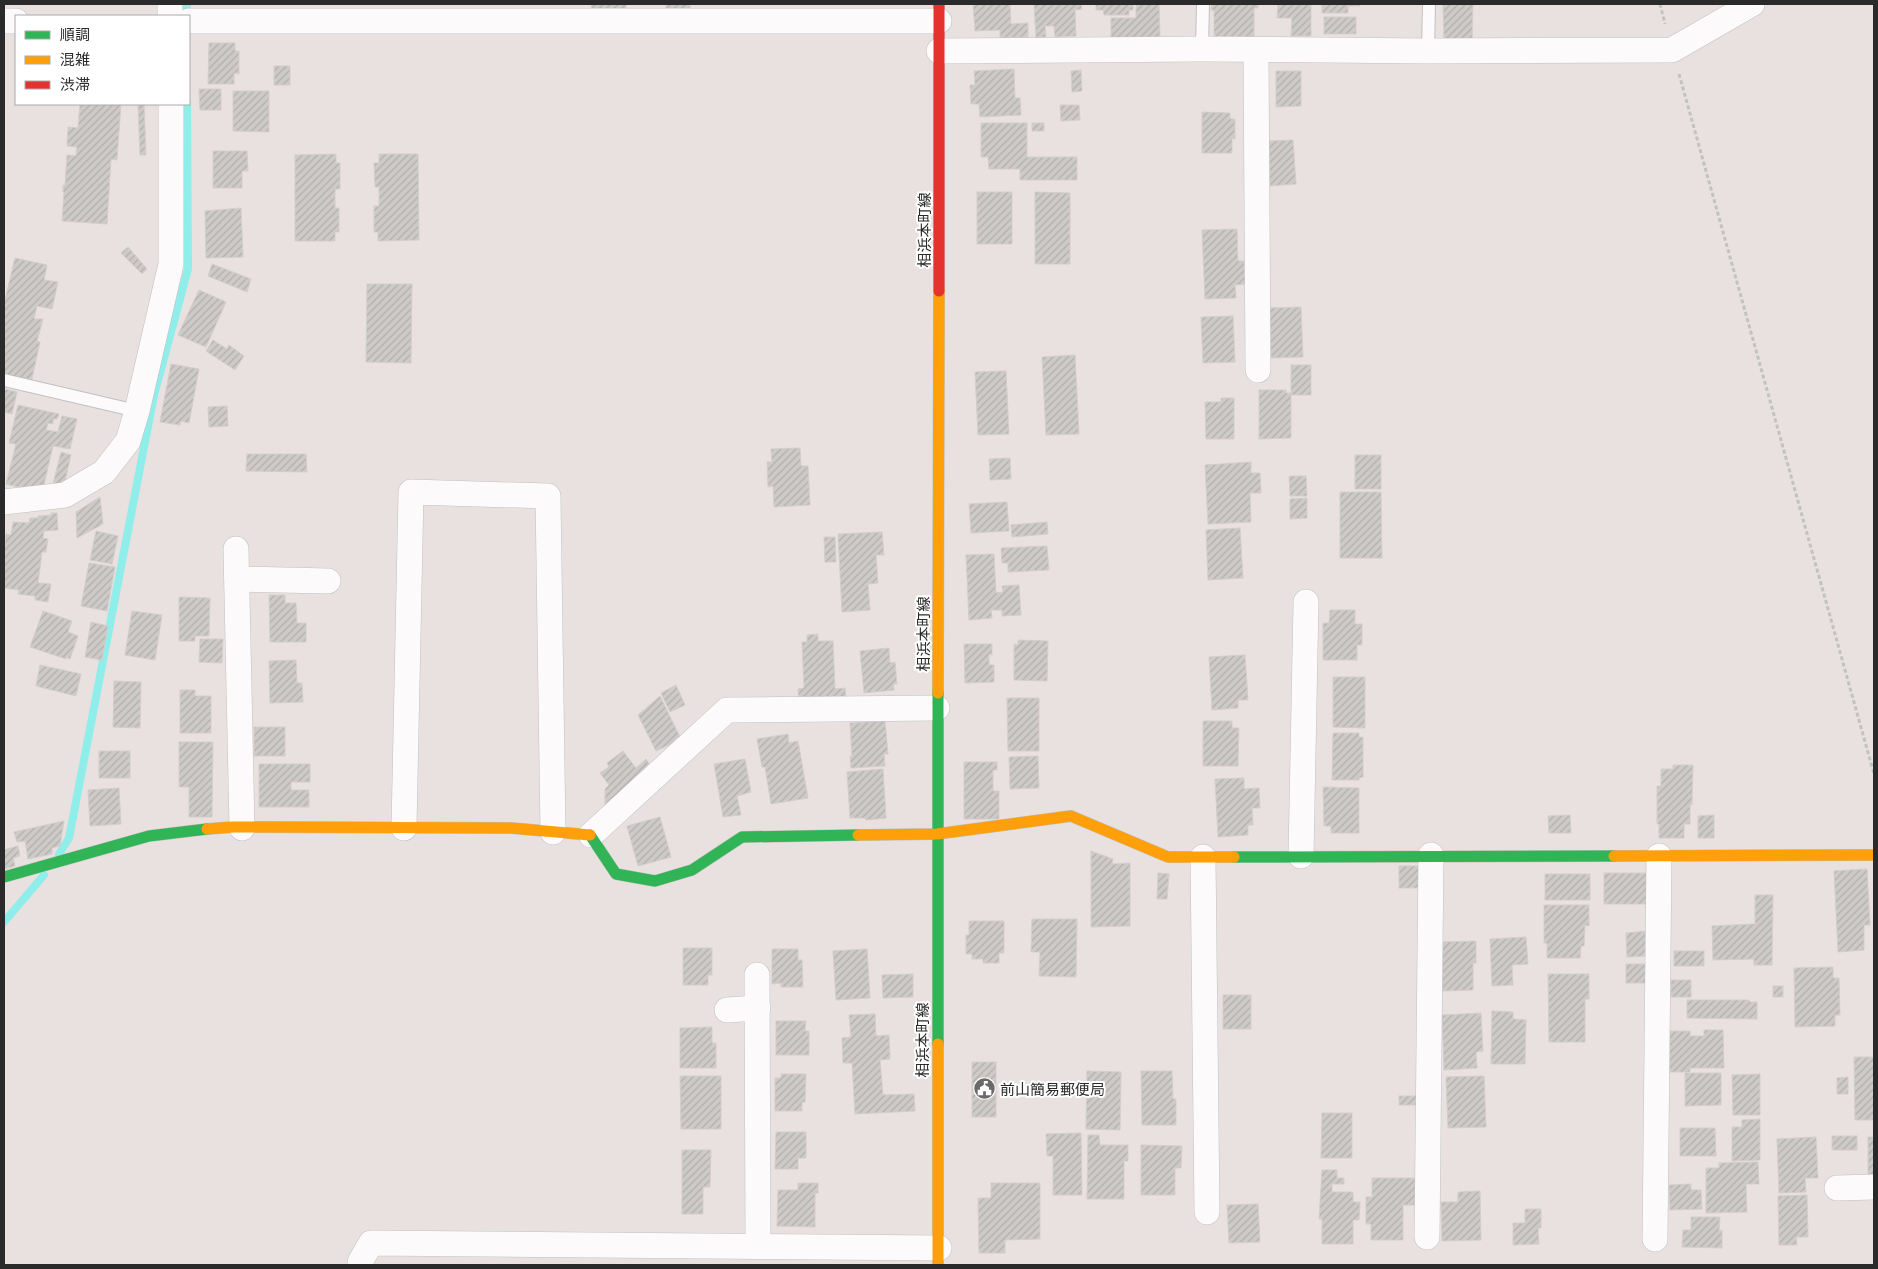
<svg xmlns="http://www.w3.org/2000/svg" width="1878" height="1269" viewBox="0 0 1878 1269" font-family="'Public Sans','Noto Sans JP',sans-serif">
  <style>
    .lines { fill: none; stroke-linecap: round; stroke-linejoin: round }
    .stream { stroke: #8feeea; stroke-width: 8 }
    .building { fill: url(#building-hatch); stroke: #d3cdcb }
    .lane-casing { stroke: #c1c0c1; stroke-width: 14 }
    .street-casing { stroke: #c1c0c1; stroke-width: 26 }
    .fast-casing { stroke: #c1c0c1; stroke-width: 12 }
    .slow-casing { stroke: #c1c0c1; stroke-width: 12 }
    .jam-casing { stroke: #c1c0c1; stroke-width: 12 }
    .path { stroke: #c3c2c2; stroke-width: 3; stroke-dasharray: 4 2.5; stroke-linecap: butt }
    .lane { stroke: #fcfafa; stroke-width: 12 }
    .street { stroke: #fcfafa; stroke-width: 25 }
    .fast { stroke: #30b455; stroke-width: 11 }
    .slow { stroke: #ff9f0a; stroke-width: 11 }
    .jam { stroke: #e5322d; stroke-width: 11 }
    .labels { text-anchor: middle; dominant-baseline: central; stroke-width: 4; stroke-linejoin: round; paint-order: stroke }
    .street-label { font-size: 15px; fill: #2a2a2a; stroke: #fff }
    .poi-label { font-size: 15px; fill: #2a2a2a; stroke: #fff; text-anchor: start }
  </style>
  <defs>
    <pattern id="building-hatch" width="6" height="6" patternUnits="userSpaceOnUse" patternTransform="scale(1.25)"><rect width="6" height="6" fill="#cecac8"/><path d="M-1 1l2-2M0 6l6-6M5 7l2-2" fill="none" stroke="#b1aeac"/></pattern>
  </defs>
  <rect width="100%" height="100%" fill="#e8e1df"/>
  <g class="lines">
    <g class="stream">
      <path d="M187,4V16"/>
      <path d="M59,854L69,838L154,395L188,269L187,104"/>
      <path d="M4,922L44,875"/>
    </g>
  </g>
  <g class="building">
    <path d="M591,4H626V11L592,13Z"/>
    <rect x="666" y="4" width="24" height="8"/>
    <path d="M973,4H1010L1011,24L1028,23V37L1000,38V30L975,31Z"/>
    <path d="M1034,4H1081L1082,9L1075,10L1076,36L1055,37L1054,26H1045L1046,37L1036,38Z"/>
    <path d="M1096,4H1133V10H1129V15H1104L1103,10H1096Z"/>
    <path d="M1136,4H1159L1160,38H1111V18H1136Z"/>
    <path d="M1212,4H1258V8H1254V37H1214V10H1211Z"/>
    <path d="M1278,4H1311V36H1291L1292,18H1277Z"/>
    <path d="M1322,4H1360V6H1348V13H1322Z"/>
    <path d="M1454,4H1473L1472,40H1444L1443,5Z"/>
    <rect x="1324" y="17" width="32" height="17"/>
    <path d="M209,43H235V51H239V74L234,73V84H208Z"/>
    <rect x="274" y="66" width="16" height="19"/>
    <path d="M1014,69L1015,98H1020L1021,115L980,117L979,104H971L970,85H975L974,71Z"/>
    <path d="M1081,70L1082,91L1072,92L1071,71Z"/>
    <path d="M1276,71H1301V106L1276,107Z"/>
    <path d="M199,89H221V110H200Z"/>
    <path d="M233,91H269V132L233,131Z"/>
    <path d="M80,104H121L117,160L111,159L107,224L62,221L64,192H63V185H65L67,155L76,156L77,147L67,146L68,127L78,128Z"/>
    <path d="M138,104H144L146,155H140Z"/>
    <path d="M1060,105H1079L1080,120L1061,121Z"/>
    <path d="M1202,112L1230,113V119H1235V139L1232,138V153H1202Z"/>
    <path d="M981,123H1027V157H1077V180H1020V169H989L988,157H981Z"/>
    <rect x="1032" y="123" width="12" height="8"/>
    <path d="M1293,140L1296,184L1270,186L1268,141Z"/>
    <path d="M213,151H247L248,171H242V188H213Z"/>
    <path d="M336,154V163H340V189H335V208H339V232H335V241H295V155Z"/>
    <path d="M379,154H418L419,240L378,241V232H374V206H379V187H375L374,163H379Z"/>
    <rect x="977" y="192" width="35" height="52"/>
    <path d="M1035,192L1070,193V264H1035Z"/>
    <path d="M241,208L243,257L206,258L205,211Z"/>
    <path d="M1237,229L1238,261H1244L1245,284L1235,285L1236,298L1205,299L1202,230Z"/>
    <path d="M128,247L147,269L142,274L121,253Z"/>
    <path d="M15,258L47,265L44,280L58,282L52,309L37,306L34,319H43L37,341L40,342L31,383L4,377V304Z"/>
    <path d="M212,264L251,279L247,292L208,276Z"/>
    <path d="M367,284H412L411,363L366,362Z"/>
    <path d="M199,290L226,302L206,347L178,335Z"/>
    <path d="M1301,307L1303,357L1271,358L1269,308Z"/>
    <path d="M1233,316L1235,362L1203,363L1201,317Z"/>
    <path d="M213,340L227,349L229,345L244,356L235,370L206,351Z"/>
    <path d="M1075,355L1079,434L1046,435L1042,357Z"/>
    <path d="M171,364L199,369L189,423L181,421L180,425L160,422Z"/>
    <rect x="1291" y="365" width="20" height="30"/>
    <path d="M1006,371L1009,434L978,435L975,372Z"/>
    <path d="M4,389L17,392L12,414L4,412Z"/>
    <path d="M1259,390H1286V393H1291V438L1259,439Z"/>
    <path d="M1221,398H1234V439H1206L1205,402H1221Z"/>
    <path d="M18,405L59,414L57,419H53V424L48,423L46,430L58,432L62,416L77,419L70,449L53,446L42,493L6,484L16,444L9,443Z"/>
    <path d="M227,406L228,426L209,427L208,407Z"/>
    <path d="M800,448L801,466H808L810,505L774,507L773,486L768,487L767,462H772L771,449Z"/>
    <path d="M61,452L71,455L63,490L52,488Z"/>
    <path d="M247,454H306L307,472L246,471Z"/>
    <rect x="1355" y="455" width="26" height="34"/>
    <path d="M1010,458L1011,479L990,480L989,459Z"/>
    <path d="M1251,462V473H1260L1261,493H1250L1251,522L1208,524L1205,465Z"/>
    <path d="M1289,476H1306L1307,496H1290Z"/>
    <path d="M1340,492H1381L1382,558H1340Z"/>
    <path d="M100,497L103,524L77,538L76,512Z"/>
    <path d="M1307,498V518L1290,519V499Z"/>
    <path d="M1007,502L1009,531L971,533L969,504Z"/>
    <path d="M51,513H57L58,530L44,531L43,538L48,539L46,552H42L38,583L51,584L48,602L35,600V596L18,594L19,590L4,588V555L6,534L11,535L13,522L29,523L30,518H39L38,516L52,515Z"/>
    <path d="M1047,522L1048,534L1012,537L1011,525Z"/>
    <path d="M1240,528L1243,578L1208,580L1206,530Z"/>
    <path d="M96,531L118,536L112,564L90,560Z"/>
    <path d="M882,532L884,555H876L878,583L868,584L870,610L842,612L838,534Z"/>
    <path d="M824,537H835L836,562H825Z"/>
    <path d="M1047,546L1049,570L1008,572V563H1002L1001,548Z"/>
    <path d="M994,554L996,593L1003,592L1002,586L1019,585L1021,615L1002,616V610H991L992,618L969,620L966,555Z"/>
    <path d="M89,563L115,567L107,611L81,606Z"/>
    <path d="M269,595H285V603H296L297,623H306V642H270Z"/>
    <path d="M179,597L210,598L209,636H195V641H179Z"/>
    <path d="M1330,610H1355V624H1362V645H1357V660H1323V623H1329Z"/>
    <path d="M43,611L72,621L68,632L78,636L70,659L66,657V659L30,647Z"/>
    <path d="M132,611L162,615L155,660L125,655Z"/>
    <path d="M91,622L108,626L102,660L85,657Z"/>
    <path d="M818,634V641H833L835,689L845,688L846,699L799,702L798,689L804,688L802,642H807V635Z"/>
    <path d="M200,639H223L222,663L199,662Z"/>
    <path d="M1018,640L1048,641L1047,681L1014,680V644L1018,645Z"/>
    <path d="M964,644H992V655L989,654V665H994V682L965,683Z"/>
    <path d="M889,648L890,663L895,662L897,684H893L894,690L864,693L860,651Z"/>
    <path d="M1245,655L1248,700H1238V708L1212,710L1209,657Z"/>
    <path d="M296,660L297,683H302L303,702L270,703L269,661Z"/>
    <path d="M40,665L81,674L76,696L36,686Z"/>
    <path d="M1333,677H1365V728L1333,727Z"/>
    <path d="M114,681L141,682L140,728L113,727Z"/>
    <path d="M676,685L685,705L670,712L661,693Z"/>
    <path d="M180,690H195V696H211V733H180Z"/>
    <path d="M660,696L681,739L656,751L638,715Z"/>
    <path d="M1007,698H1039V751H1008Z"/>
    <path d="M885,721L888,754H884L885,766L851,768L850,756H852L850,723Z"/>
    <path d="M1203,721H1232V728H1239L1238,766H1203Z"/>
    <rect x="254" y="727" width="31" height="29"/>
    <path d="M1333,733H1359V737H1363V777L1359,778V780H1332Z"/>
    <path d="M788,734L789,743L798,741L808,798L771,804L765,767H762L757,739Z"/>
    <path d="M179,742H213L212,817H189V787H179Z"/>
    <rect x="99" y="751" width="31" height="27"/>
    <path d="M623,751L636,768L646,759L657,776L605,812V789L609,785L600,773L609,767L607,763Z"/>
    <path d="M1038,756L1039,788L1010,789L1009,757Z"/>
    <path d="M745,759L751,792L737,796L741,815L723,817L714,764Z"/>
    <path d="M964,762H997V770H993V791H999V819H964Z"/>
    <path d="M259,764H310V782H291V790H309V807H259Z"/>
    <path d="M1673,765H1693L1692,805L1690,804V824H1684V838H1659V824H1657V786H1661V769H1673Z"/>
    <path d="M883,769L886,818L866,820L865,818H850L847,772Z"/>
    <path d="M1244,778V789L1259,788L1260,808H1252L1253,825H1248V835L1218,837L1215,779Z"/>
    <path d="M1323,787L1359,788V833H1331V826H1324Z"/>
    <path d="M119,788L121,824L90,826L88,790Z"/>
    <path d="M1570,815L1571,833H1549L1548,816Z"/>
    <path d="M1714,815V838H1698V816Z"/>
    <path d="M660,817L671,857L638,866L627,826Z"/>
    <path d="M64,821L60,846L52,848V854L28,859L25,841L17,842L14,832Z"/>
    <path d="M18,846L20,856L13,858L15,866L4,869V850Z"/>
    <path d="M1091,851L1113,859L1112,864L1130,863V926L1091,927Z"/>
    <rect x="1399" y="866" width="20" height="22"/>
    <path d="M1867,869L1870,925H1864V950L1838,952L1834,871Z"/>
    <path d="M1158,873L1169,874L1167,899H1157Z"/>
    <rect x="1604" y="873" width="43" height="31"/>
    <rect x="1545" y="874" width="45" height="26"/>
    <path d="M1755,895H1773L1772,965H1754V959L1713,960L1712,926L1755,924Z"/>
    <path d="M1544,905H1589V926L1585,925L1584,946H1581L1580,958H1547V943H1544Z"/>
    <path d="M1032,919H1077L1076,977L1039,976L1040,952H1031Z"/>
    <path d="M969,921H1004V953H999V963H983V959H972V954H966V935H969Z"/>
    <path d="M1647,931L1649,956L1627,957L1626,933Z"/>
    <path d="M1526,937L1528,964L1512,965L1513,985L1492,986L1490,939Z"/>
    <path d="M1476,941V963H1473V990L1442,991V942Z"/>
    <path d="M683,948H712V975H708V985H683Z"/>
    <path d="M772,949H798V960H802L803,987H781V983L772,984Z"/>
    <path d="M867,949L870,998L836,1000L833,951Z"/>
    <rect x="1674" y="951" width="30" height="15"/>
    <rect x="1626" y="964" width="21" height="19"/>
    <path d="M1833,967V978H1839L1840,1015H1835V1026L1795,1027L1794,968Z"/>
    <path d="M913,974V997L883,998L882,975Z"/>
    <path d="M1548,974H1589V999H1585V1042H1549Z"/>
    <rect x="1671" y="980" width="20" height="17"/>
    <rect x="1773" y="986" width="10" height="11"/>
    <rect x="1223" y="995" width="28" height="34"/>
    <path d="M1687,1000H1749L1750,1002H1757V1019L1687,1018Z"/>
    <path d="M1492,1011L1513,1012V1019L1526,1020L1525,1064H1491Z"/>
    <path d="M1481,1013L1483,1051L1476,1052L1477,1068L1444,1070L1442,1015Z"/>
    <path d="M875,1014L876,1036L889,1035L890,1059L880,1060L883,1095L914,1094L915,1111L855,1114L852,1063H843L842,1038L851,1037L849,1015Z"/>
    <path d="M776,1021H806L805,1031H809V1055H776Z"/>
    <path d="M712,1027V1043H716V1068H680V1028Z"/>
    <path d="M1704,1030H1723L1724,1068H1690V1072H1667V1031H1690V1036H1704Z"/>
    <path d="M1854,1057H1874V1120H1855Z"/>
    <rect x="972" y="1062" width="24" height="55"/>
    <path d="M1087,1071L1121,1072L1120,1130L1086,1129Z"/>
    <path d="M1141,1071H1172L1173,1099H1176V1125H1142Z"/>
    <path d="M1685,1073H1721V1105L1685,1106Z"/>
    <path d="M781,1074H806L805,1102H802V1111H775V1078H781Z"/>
    <path d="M1760,1074V1115H1733L1732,1075Z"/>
    <path d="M680,1076H721V1129H681Z"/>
    <path d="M1484,1076L1486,1127L1448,1128L1446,1077Z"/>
    <path d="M1848,1077V1094H1837V1078Z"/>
    <rect x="1399" y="1096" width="19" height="9"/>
    <path d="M1322,1113H1352V1158H1321Z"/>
    <path d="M1760,1119V1160L1732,1161V1127H1742V1120Z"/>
    <path d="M1680,1128H1715L1716,1156H1680Z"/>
    <path d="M776,1132H806V1158H798V1169H775Z"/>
    <path d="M1081,1133L1082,1195H1053V1156H1047L1046,1134Z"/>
    <path d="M1088,1135H1099L1100,1145H1128V1161H1124V1199H1087Z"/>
    <rect x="1832" y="1136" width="25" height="14"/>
    <path d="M1816,1137L1818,1178H1805L1806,1192L1779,1193L1777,1139Z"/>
    <rect x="1868" y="1137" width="6" height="38"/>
    <path d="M1141,1145L1182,1146L1181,1168H1175V1195H1141Z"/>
    <path d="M682,1150H711L710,1187H703V1214H682Z"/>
    <path d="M1758,1162L1759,1184H1746L1747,1212L1706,1213V1168H1719V1163Z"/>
    <path d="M1322,1170H1337V1178H1344V1184H1332V1192H1353V1202H1360L1359,1220H1353V1244H1322V1219H1319Z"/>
    <path d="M1372,1178H1417V1199H1415V1205H1403V1240H1371V1224H1366V1197H1372Z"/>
    <path d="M798,1183H818V1193H815V1227L777,1226L778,1190H798Z"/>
    <path d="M991,1183H1040V1239L1005,1240V1253H979L978,1198H991Z"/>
    <path d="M1691,1184V1190H1701L1702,1209L1670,1210L1669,1185Z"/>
    <path d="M1480,1191L1481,1240L1442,1241L1441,1202H1458V1192Z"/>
    <path d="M1807,1195L1808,1237H1796L1797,1245H1779L1778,1196Z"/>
    <path d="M1258,1204L1260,1242L1229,1243L1227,1205Z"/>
    <path d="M1525,1209H1541V1228H1538L1539,1244L1513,1245V1223H1525Z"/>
    <path d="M1691,1217H1720L1719,1231L1722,1230V1248L1682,1247L1683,1230H1691Z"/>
  </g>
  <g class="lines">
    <defs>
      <g id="lane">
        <path d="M1202,49L1203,4"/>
        <path d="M1428,51L1429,4"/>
        <path d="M4,380L137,411"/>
      </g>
      <g id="street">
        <path d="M170,4V16"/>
        <path d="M4,21H16"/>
        <path d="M189,21H939"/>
        <path d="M1256,50L1258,370"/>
        <path d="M939,51L1202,49L1428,51L1672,50L1752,4"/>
        <path d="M4,502L65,495L104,472L128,441L137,411L171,264V104"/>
        <path d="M236,549L242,828"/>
        <path d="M237,579L328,581"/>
        <path d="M404,828L411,492L548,496L553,832"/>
        <path d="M591,835L727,710L937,708"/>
        <path d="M1301,856L1306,602"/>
        <path d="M1203,857L1207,1212"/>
        <path d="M757,975L758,1246"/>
        <path d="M727,1010L758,1008"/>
        <path d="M1837,1188L1874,1187"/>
        <path d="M1427,1237L1431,855"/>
        <path d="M1655,1239L1659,856"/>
        <path d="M360,1265V1262L371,1243L939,1248"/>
      </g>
      <g id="fast">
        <path d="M590,835L616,874L655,881L692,870L742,837L858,835"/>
        <path d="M1234,857L1614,856"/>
        <path d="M4,877L149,836L207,829"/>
        <path d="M938,1044V693"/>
      </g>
      <g id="slow">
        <path d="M938,693L939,291"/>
        <path d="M207,829L233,827L511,828L590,835"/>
        <path d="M858,835L937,834L1071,816L1168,857H1234"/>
        <path d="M1614,856L1874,855"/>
        <path d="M938,1265V1044"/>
      </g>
      <path id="jam" d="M939,291V4"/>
    </defs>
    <use href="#lane" class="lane-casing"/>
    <use href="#street" class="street-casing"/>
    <use href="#fast" class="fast-casing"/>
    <use href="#slow" class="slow-casing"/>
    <use href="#jam" class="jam-casing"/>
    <g class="path">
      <path d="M1660,4L1665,24"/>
      <path d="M1679,74L1874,774"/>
    </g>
    <use href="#lane" class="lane"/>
    <use href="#street" class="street"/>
    <use href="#fast" class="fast"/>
    <use href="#slow" class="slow"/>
    <use href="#jam" class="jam"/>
  </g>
  <defs>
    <symbol id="civic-disc" viewBox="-11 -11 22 22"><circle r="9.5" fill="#6c6a69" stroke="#fff"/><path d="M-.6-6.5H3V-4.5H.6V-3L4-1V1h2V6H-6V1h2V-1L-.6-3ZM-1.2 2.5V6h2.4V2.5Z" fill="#fff"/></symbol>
  </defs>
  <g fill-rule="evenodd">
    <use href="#civic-disc" x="972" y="1076" width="25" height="25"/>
  </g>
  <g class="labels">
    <g class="street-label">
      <text transform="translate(924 230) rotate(-90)">相浜本町線</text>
      <text transform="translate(923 634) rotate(-90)">相浜本町線</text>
      <text transform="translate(922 1040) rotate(-90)">相浜本町線</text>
    </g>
    <g class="poi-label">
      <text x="1000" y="1089">前山簡易郵便局</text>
    </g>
  </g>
  <rect width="1878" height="1269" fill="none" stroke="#2a2a2a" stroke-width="10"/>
  <rect x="15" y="15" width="175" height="90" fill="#ffffff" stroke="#aaaaaa"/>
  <rect x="25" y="31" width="25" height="8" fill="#30b455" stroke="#aaaaaa"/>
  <text x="60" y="40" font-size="15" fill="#2a2a2a">順調</text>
  <rect x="25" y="56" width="25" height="8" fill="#ff9f0a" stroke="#aaaaaa"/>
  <text x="60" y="65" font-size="15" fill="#2a2a2a">混雑</text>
  <rect x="25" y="81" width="25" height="8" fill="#e5322d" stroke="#aaaaaa"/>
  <text x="60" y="90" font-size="15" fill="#2a2a2a">渋滞</text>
</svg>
